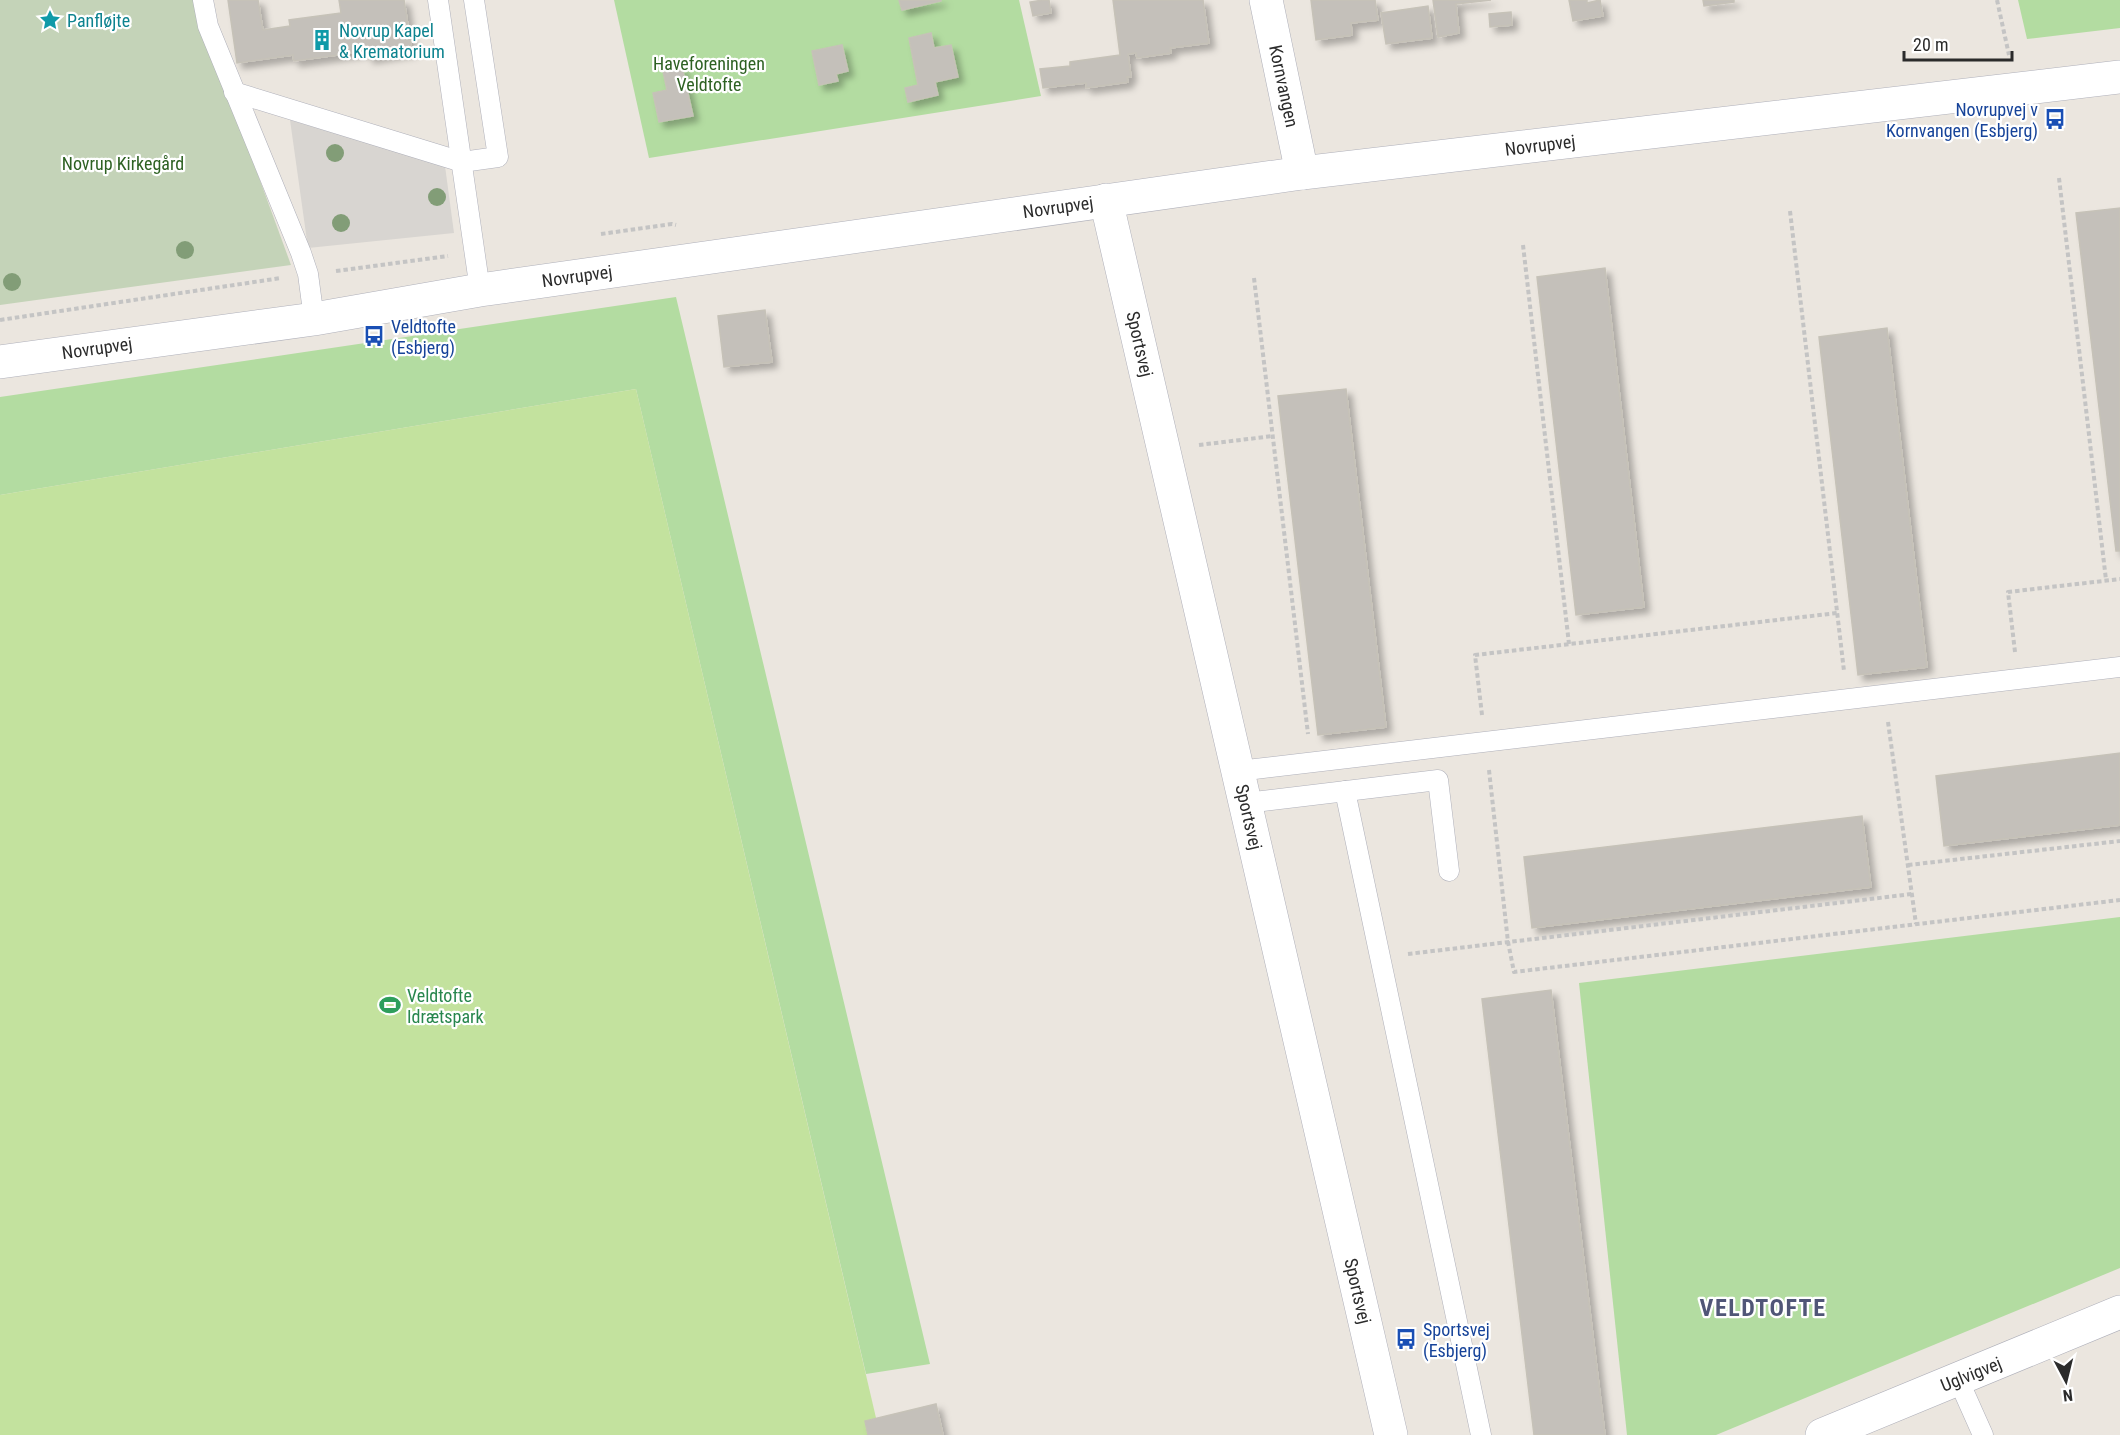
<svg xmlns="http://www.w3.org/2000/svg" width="2120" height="1435" viewBox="0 0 2120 1435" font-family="'Roboto Condensed',sans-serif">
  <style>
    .green { fill: #b3dca1 }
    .cemetery { fill: #c4d3b8 }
    .pitch { fill: #c3e29e }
    .plaza { fill: #d8d5d1 }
    .building { fill: #c4c0ba; stroke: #c6c2b8; stroke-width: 1.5; filter: url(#shadow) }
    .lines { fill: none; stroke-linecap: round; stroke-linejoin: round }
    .lane-casing { stroke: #afb0ba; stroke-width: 21 }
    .street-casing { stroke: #afb0ba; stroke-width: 34 }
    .secondary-casing { stroke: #afb0ba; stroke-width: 34 }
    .path { stroke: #c4c4c4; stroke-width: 4; stroke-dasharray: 4.5 3; stroke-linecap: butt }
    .lane { stroke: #fff; stroke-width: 20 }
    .street { stroke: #fff; stroke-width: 33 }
    .secondary { stroke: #fff; stroke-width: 33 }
    .tree { fill: #829d77 }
    .labels { text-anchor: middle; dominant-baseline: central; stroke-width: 4.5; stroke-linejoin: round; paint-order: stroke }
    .culture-label { font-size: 18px; fill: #0d838f; stroke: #fff; text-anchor: start }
    .park-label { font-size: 18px; fill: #2d6122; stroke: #fff }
    .street-label { font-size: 18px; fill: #2b2b2b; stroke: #fff }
    .transit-label { font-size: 18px; fill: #164399; stroke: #fff; text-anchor: start }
    .leisure-label { font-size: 18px; fill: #27864d; stroke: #fff; text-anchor: start }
    .district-label { font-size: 24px; font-weight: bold; letter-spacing: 1.5px; fill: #505677; stroke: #fff }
  </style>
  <defs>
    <filter id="shadow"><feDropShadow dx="5.5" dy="5.5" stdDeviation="3" flood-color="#0004"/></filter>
  </defs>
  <rect width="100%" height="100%" fill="#ebe6df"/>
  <g class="green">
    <path d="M614,0H1019L1041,96L649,158Z"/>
    <path d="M2018,0H2120V28L2027,39Z"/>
    <path d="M676,297L930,1364L866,1374L636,389L0,495V397Z"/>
    <path d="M2120,917V1268L1716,1435H1627L1579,983Z"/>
  </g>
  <path class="cemetery" d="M0,0H194L291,265L0,305Z"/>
  <path class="pitch" d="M636,389L880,1435H0V495Z"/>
  <path class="plaza" d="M290,120L445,166L454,233L308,248Z"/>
  <g class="building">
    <path d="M228,0H258L263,30L290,26L289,20L341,13L339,0H404L412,51L368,58L367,51L294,61L293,55L237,63Z"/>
    <path d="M899,0H941V1L902,10Z"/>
    <path d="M1043,0H1049L1051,13L1033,16L1030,2Z"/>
    <path d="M1113,0H1203L1209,43L1170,48L1171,53L1137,58L1136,53L1128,54L1131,77H1127L1128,82L1086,88V83L1043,88L1040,69L1070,66V62L1120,55Z"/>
    <path d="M1311,0H1375L1378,20L1351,23L1352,35L1316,40Z"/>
    <path d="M1433,0H1491L1456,4L1459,33L1438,37Z"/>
    <path d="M1569,0H1587V3L1600,0L1603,16L1573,21Z"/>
    <path d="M1703,0H1734V2L1704,6Z"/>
    <path d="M1428,6L1432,38L1386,44L1381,13Z"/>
    <path d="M1511,12L1512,25L1490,27L1489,14Z"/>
    <path d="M931,33L934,48L951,45L958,77L935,82L938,95L908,102L905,88L918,85L909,38Z"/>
    <path d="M842,45L848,71L836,74L838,81L819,85L812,51Z"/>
    <path d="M682,67L693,116L659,122L653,93L667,90L663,71Z"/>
    <path d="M2120,208V551H2116L2076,213Z"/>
    <path d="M1605,268L1644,607L1576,615L1537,277Z"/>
    <path d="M765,310L772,362L724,367L718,316Z"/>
    <path d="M1887,328L1927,667L1858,675L1819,337Z"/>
    <path d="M1346,389L1386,727L1318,735L1278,396Z"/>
    <path d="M2120,753V825L1944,846L1936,776Z"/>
    <path d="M1862,816L1871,887L1532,928L1524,857Z"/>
    <path d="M1551,990L1605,1435H1534L1482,999Z"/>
    <path d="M936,1404L943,1435H868L865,1421Z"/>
  </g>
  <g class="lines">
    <defs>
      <g id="lane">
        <path d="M203,0L208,26L301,253L308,274L314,319"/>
        <path d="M438,0L480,290"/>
        <path d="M234,92L462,162L498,157L474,0"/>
        <path d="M1238,771L2120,667"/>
        <path d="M1345,791L1481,1435"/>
        <path d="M1246,803L1438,780L1449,871"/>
        <path d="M1958,1379L1983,1435"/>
      </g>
      <g id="street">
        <path d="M1266,0L1302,173"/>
        <path d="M1822,1435L2120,1312"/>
      </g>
      <g id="secondary">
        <path d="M1106,200L1391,1435"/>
        <path d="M0,362L314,319L480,290L1302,173L2120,77"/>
      </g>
    </defs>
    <use href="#lane" class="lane-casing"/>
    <use href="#street" class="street-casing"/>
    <use href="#secondary" class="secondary-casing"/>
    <g class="path">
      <path d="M1997,0L2009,55"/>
      <path d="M2059,178L2106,580"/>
      <path d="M1790,211L1844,671"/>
      <path d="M601,234L672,224L676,225"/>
      <path d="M1523,245L1569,644"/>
      <path d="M336,271L448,256"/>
      <path d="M1254,278L1308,734"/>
      <path d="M0,320L281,278"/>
      <path d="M1199,445L1273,436"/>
      <path d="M2015,652L2008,592L2120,579"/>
      <path d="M1482,715L1475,655L1837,613"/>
      <path d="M1888,722L1916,924"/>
      <path d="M1489,770L1508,942L1514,972L2120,900"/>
      <path d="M1908,865L2120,841"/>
      <path d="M1408,954L1912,894"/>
    </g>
    <use href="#lane" class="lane"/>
    <use href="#street" class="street"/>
    <use href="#secondary" class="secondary"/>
  </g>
  <g class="tree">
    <circle cx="335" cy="153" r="9"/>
    <circle cx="437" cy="197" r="9"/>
    <circle cx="341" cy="223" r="9"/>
    <circle cx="185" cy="250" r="9"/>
    <circle cx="12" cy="282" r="9"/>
  </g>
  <defs>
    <symbol id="sight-bare" viewBox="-9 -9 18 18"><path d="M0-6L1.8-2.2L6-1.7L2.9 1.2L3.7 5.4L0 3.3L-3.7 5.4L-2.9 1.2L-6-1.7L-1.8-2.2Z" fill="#0f9aa8" stroke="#fff" stroke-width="2.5" paint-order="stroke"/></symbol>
    <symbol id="building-bare" viewBox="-9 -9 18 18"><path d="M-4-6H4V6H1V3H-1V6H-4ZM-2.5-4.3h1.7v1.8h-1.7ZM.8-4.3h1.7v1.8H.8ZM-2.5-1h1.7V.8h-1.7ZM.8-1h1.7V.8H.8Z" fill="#0f9aa8" stroke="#fff" stroke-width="2.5" paint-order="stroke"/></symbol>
    <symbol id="bus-bare" viewBox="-9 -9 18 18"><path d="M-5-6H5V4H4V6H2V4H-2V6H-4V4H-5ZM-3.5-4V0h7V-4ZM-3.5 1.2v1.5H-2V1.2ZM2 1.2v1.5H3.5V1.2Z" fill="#1a4fb4" stroke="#fff" stroke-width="2.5" paint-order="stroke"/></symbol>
    <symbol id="stadium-bare" viewBox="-9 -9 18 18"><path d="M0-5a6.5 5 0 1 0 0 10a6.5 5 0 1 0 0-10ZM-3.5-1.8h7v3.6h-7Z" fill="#2e9e5b" stroke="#fff" stroke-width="2.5" paint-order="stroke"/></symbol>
  </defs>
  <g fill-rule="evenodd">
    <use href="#sight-bare" x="35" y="5" width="30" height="30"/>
    <use href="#building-bare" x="307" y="25" width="30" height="30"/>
    <use href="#bus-bare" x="2040" y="104" width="30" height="30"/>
    <use href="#bus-bare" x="359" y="321" width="30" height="30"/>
    <use href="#stadium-bare" x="375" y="990" width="30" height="30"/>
    <use href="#bus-bare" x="1391" y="1324" width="30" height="30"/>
  </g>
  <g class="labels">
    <g class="culture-label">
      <text x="67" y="20">Panfløjte</text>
      <text x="339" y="30">Novrup Kapel<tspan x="339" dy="21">&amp; Krematorium</tspan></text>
    </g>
    <g class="park-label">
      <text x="709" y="63">Haveforeningen<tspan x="709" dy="21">Veldtofte</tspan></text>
      <text x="123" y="163">Novrup Kirkegård</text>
    </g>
    <g class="street-label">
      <text transform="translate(1284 86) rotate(78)">Kornvangen</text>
      <text transform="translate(1540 145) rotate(-7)">Novrupvej</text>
      <text transform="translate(1058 207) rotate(-8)">Novrupvej</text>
      <text transform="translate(577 276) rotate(-8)">Novrupvej</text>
      <text transform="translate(1140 344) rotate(77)">Sportsvej</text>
      <text transform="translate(97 348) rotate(-8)">Novrupvej</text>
      <text transform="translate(1249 817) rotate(77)">Sportsvej</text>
      <text transform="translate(1358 1291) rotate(77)">Sportsvej</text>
      <text transform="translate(1971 1374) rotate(-22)">Uglvigvej</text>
    </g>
    <g class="transit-label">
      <text x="2038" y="109" text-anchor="end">Novrupvej v<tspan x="2038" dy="21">Kornvangen (Esbjerg)</tspan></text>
      <text x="391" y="326">Veldtofte<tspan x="391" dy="21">(Esbjerg)</tspan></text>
      <text x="1423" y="1329">Sportsvej<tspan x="1423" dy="21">(Esbjerg)</tspan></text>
    </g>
    <g class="leisure-label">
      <text x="407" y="995">Veldtofte<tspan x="407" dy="21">Idrætspark</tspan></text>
    </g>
    <g class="district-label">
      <text x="1763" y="1308">VELDTOFTE</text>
    </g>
  </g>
  <g transform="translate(2066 1381) rotate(173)" stroke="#ffffff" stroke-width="4.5" paint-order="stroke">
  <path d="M0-4.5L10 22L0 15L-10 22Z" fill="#2b2b2b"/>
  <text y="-9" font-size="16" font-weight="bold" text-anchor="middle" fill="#2b2b2b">N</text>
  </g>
  <path d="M1904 51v9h108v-9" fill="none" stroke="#2b2b2b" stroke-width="3"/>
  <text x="1913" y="51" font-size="18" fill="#2b2b2b" stroke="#ffffff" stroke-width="4.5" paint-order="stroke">20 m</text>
</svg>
